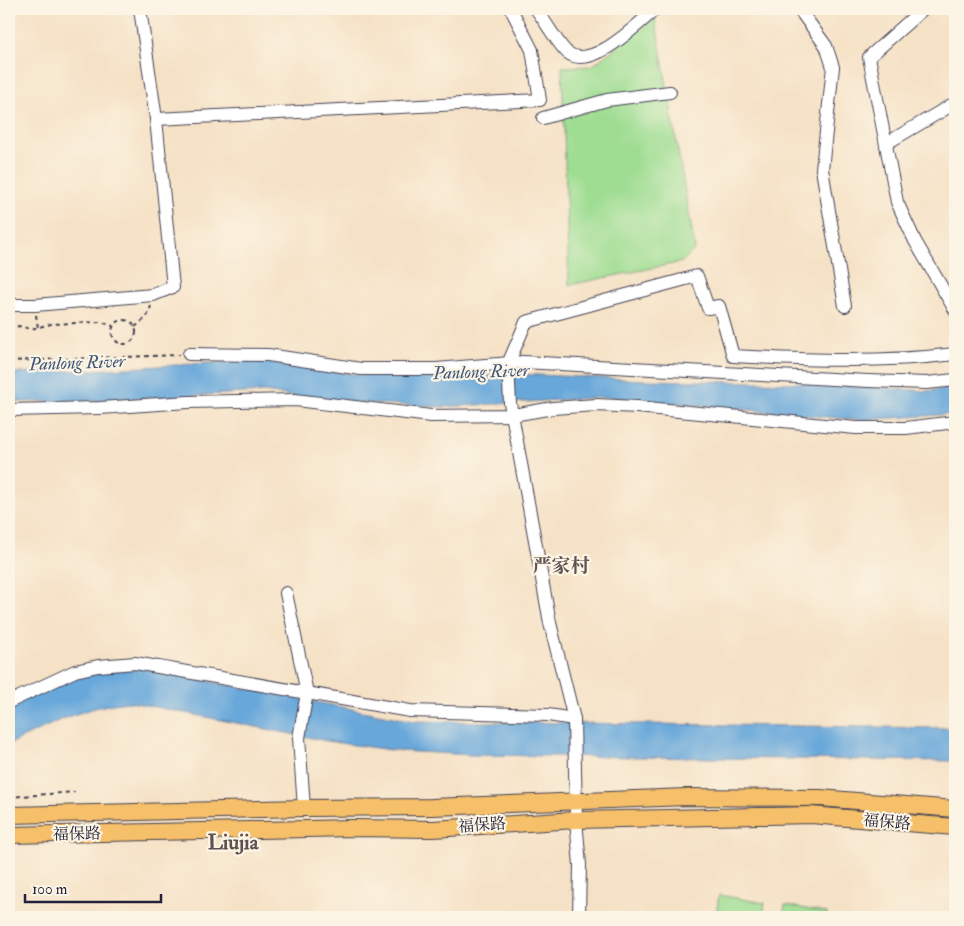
<svg xmlns="http://www.w3.org/2000/svg" width="964" height="926" viewBox="0 0 964 926" font-family="'IM FELL Double Pica','Noto Serif SC',serif">
  <style>
    .green { fill: #9edd92; stroke: #608066 }
    .water { fill: #67a7da; stroke: #44648a }
    .lines { fill: none; stroke-linecap: round; stroke-linejoin: round }
    .minor-casing { stroke: #423f50; stroke-width: 14 }
    .major-casing { stroke: #423f50; stroke-width: 18 }
    .path { stroke: #423f50; stroke-width: 2; stroke-dasharray: 4 4; stroke-linecap: butt }
    .minor { stroke: #fff; stroke-width: 12 }
    .major { stroke: #f6c06b; stroke-width: 16 }
    .labels { text-anchor: middle; dominant-baseline: central; stroke-width: 4.5; stroke-linejoin: round; paint-order: stroke }
    .street-label { font-size: 16px; fill: #22223b; stroke: #fcf5e5 }
    .water-label { font-size: 18px; font-style: italic; fill: #3e577b; stroke: #fcf5e5 }
    .quarter-label { font-size: 19px; font-weight: bold; fill: #5f5151; stroke: #fcf5e5 }
    .district-label { font-size: 21px; font-weight: bold; fill: #5f5151; stroke: #fcf5e5 }
  </style>
  <rect width="100%" height="100%" fill="#fcf5e5"/>
  <filter id="ink" filterUnits="userSpaceOnUse"><feTurbulence type="fractalNoise" baseFrequency=".02" numOctaves="2"/><feDisplacementMap in="SourceGraphic" scale="10" xChannelSelector="R" yChannelSelector="G"/><feConvolveMatrix kernelMatrix="1 2 1 2 8 2 1 2 1" color-interpolation-filters="sRGB"/></filter>
  <filter id="wash" filterUnits="userSpaceOnUse"><feTurbulence type="fractalNoise" baseFrequency=".0096" numOctaves="4" result="noise"/><feDisplacementMap in="SourceGraphic" scale="20" xChannelSelector="R" yChannelSelector="G"/><feGaussianBlur stdDeviation="1.12" result="paint"/><feColorMatrix in="noise" values="0 0 0 0 0 0 0 0 0 0 0 0 0 0 0 0 0 1.4 0 .05"/><feComposite in="paint" operator="in"/></filter>
  <g filter="url(#wash)">
    <rect width="100%" height="100%" fill="#f5e1c5"/>
    <g class="green">
      <path d="M655,18L695,249L682,262L569,285L562,67L592,66Z"/>
      <path d="M719,895L765,903L763,917L716,915Z"/>
      <path d="M785,905L827,913L826,917H783Z"/>
    </g>
    <g class="water">
      <path d="M241,361L266,362L359,375L459,378L518,374L646,380L802,383L927,391L955,388V414L860,420L608,397L444,407L324,401L264,392L91,401L9,402V373L95,370Z"/>
      <path d="M135,667L414,721L950,728L955,729V761L472,755L399,751L332,742L130,702C86,705 48,726 9,744V705L91,670Z"/>
    </g>
  </g>
  <g filter="url(#ink)">
    <g class="lines">
      <defs>
        <g id="minor">
          <path d="M536,9C544,19 560,48 568,53C592,71 637,24 656,9"/>
          <path d="M799,9L826,46L833,67L822,169L845,306"/>
          <path d="M923,9L869,57L897,202L915,241L955,310"/>
          <path d="M543,118L607,100L670,92"/>
          <path d="M156,119L540,100L532,50L511,9"/>
          <path d="M887,143L955,103"/>
          <path d="M9,305H35L153,295L173,287L156,119L140,9"/>
          <path d="M189,354L268,355L361,369H436L523,362L868,381L927,383L955,380"/>
          <path d="M9,410L100,408L188,402L295,400L431,416L513,415L553,408L596,405L637,407L856,428H906L955,422"/>
          <path d="M286,593L307,693L299,738L304,808"/>
          <path d="M9,702L75,671L98,666L135,663L410,711L548,715L574,719"/>
          <path d="M579,917L580,865L576,820L574,719L550,623L510,403L508,364L526,322L697,276L708,308L719,306L733,356C807,360 881,363 955,354"/>
        </g>
        <g id="major">
          <path d="M9,815L304,808L432,807L686,797L820,798L955,809"/>
          <path d="M9,835L353,828L433,829L576,820L811,815L955,827"/>
        </g>
      </defs>
      <use href="#minor" class="minor-casing"/>
      <use href="#major" class="major-casing"/>
      <g class="path">
        <path d="M36,315L38,328"/>
        <circle cx="124" cy="332" r="12"/>
        <path d="M135,327L147,317L151,306"/>
        <path d="M9,328L19,326L31,329L51,324L101,322L113,326"/>
        <path d="M9,361L179,355"/>
        <path d="M9,797L75,792"/>
      </g>
      <use href="#minor" class="minor"/>
      <use href="#major" class="major"/>
    </g>
  </g>
  <g class="labels">
    <g class="street-label">
      <text transform="translate(887 822) rotate(5)">福保路</text>
      <text transform="translate(482 825) rotate(-4)">福保路</text>
      <text transform="translate(77 834) rotate(-1)">福保路</text>
    </g>
    <g class="water-label">
      <text transform="translate(77 363) rotate(-2)">Panlong River</text>
      <text transform="translate(481 372) rotate(-2)">Panlong River</text>
    </g>
    <g class="quarter-label">
      <text x="561" y="566">严家村</text>
    </g>
    <g class="district-label">
      <text x="233" y="842">Liujia</text>
    </g>
  </g>
  <rect width="964" height="926" fill="none" stroke="#fcf5e5" stroke-width="30"/>
  <path d="M25 894v8h136v-8" fill="none" stroke="#22223b" stroke-width="2.5"/>
  <text x="32" y="894" font-size="15" fill="#22223b" stroke="#fcf5e5" stroke-width="4" paint-order="stroke">100 m</text>
</svg>
